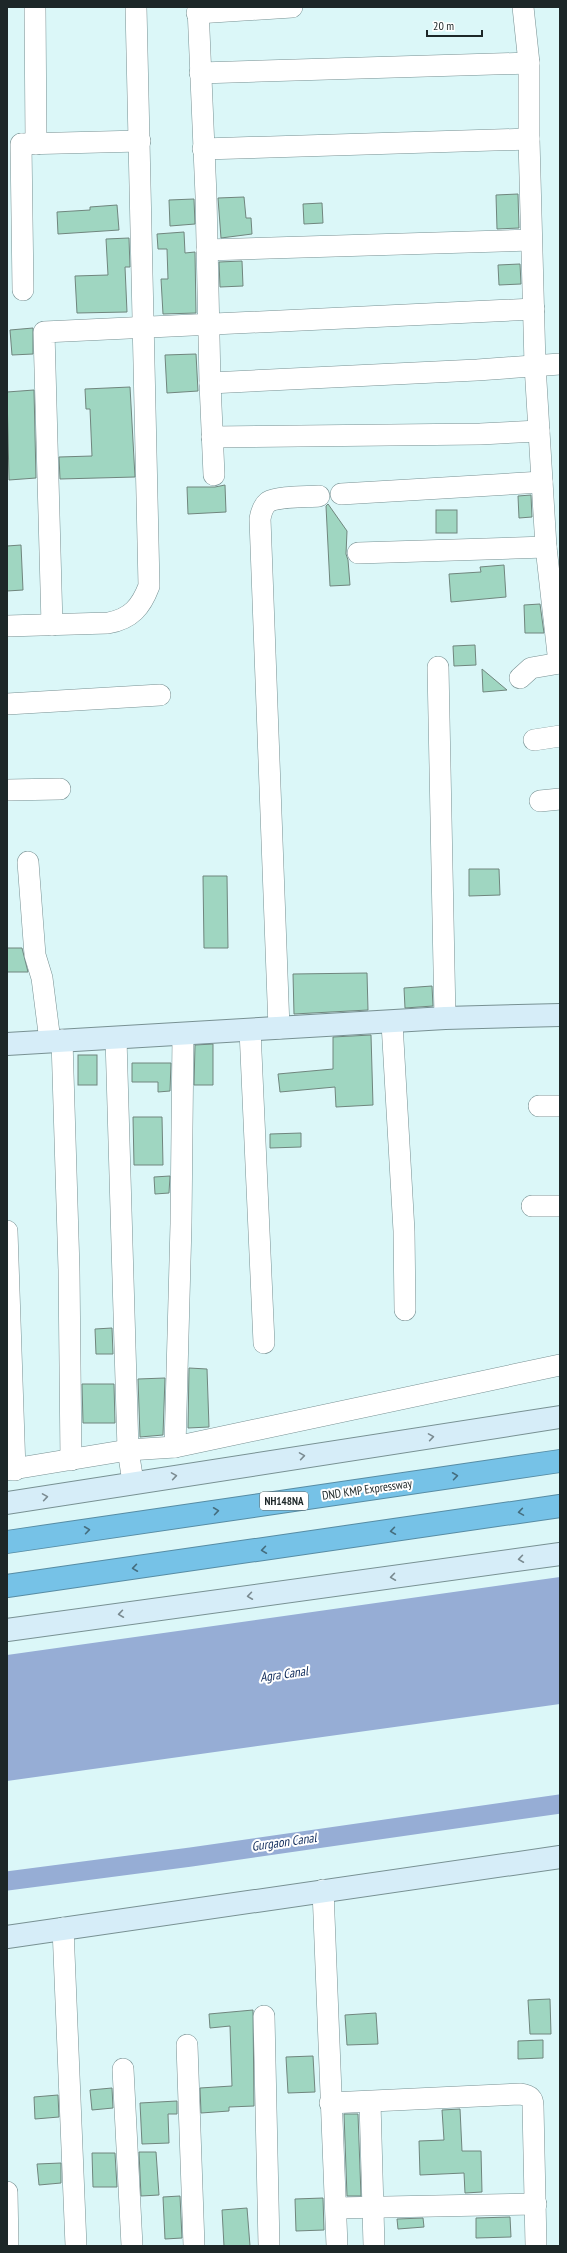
<svg xmlns="http://www.w3.org/2000/svg" width="567" height="2253" viewBox="0 0 567 2253" font-family="'PT Sans Narrow',sans-serif">
  <style>
    .water { fill: #96add5 }
    .lines { fill: none; stroke-linecap: round; stroke-linejoin: round }
    .canal { stroke: #96add5; stroke-width: 19 }
    .building { fill: #9fd6c1; stroke: #70867e }
    .street-casing { stroke: #789193; stroke-width: 22 }
    .secondary-casing { stroke: #789193; stroke-width: 24 }
    .highway-casing { stroke: #578ca4; stroke-width: 24 }
    .street { stroke: #fff; stroke-width: 21 }
    .secondary { stroke: #d6edf8; stroke-width: 22 }
    .highway { stroke: #76c2e7; stroke-width: 22 }
    .oneway { stroke: #7a8a90 }
    .oneway2 { stroke: #456d7e }
    .labels { text-anchor: middle; dominant-baseline: central; stroke-width: 4; stroke-linejoin: round; paint-order: stroke }
    .shield { fill: #fff; stroke: #616868; stroke-width: 1 }
    .shield-label { font-size: 11px; font-weight: bold; fill: #1d2728 }
    .street-label { font-size: 12px; fill: #1d2728; stroke: #fff }
    .water-label { font-size: 13px; font-style: italic; fill: #0f2b5b; stroke: #fff }
  </style>
  <rect width="100%" height="100%" fill="#dbf7f8"/>
  <path class="water" d="M560,1577V1704L7,1781V1655Z"/>
  <g class="lines">
    <path class="canal" d="M7,1881L191,1857L560,1804"/>
  </g>
  <g class="building">
    <path d="M518,194L519,228L497,229L496,195Z"/>
    <path d="M244,197L246,218H251L252,234L221,238L218,198Z"/>
    <path d="M194,199L195,224L170,226L169,200Z"/>
    <path d="M322,203L323,223L304,224L303,204Z"/>
    <path d="M117,205L119,230L58,234L57,212L90,210V207Z"/>
    <path d="M184,232L185,253L195,252L196,313L163,314L161,279H168L167,249H158L157,234Z"/>
    <path d="M129,238L130,267H125L127,312L77,313L75,276L108,275L106,239Z"/>
    <path d="M242,261L243,286L220,287L219,262Z"/>
    <path d="M520,264L521,284L499,285L498,265Z"/>
    <path d="M33,328V354L12,355L10,330Z"/>
    <path d="M196,354L198,391L167,393L165,355Z"/>
    <path d="M130,387L135,477L60,479L59,457L92,456L90,409H86L85,389Z"/>
    <path d="M34,390L36,478L9,480L7,392Z"/>
    <path d="M225,485L226,512L188,514L187,487H215Z"/>
    <path d="M531,495L532,517L519,518L518,496Z"/>
    <path d="M328,504L347,531L346,554L348,560L350,585L330,586L326,506Z"/>
    <rect x="436" y="510" width="21" height="23"/>
    <path d="M21,545L23,590L7,591V546Z"/>
    <path d="M504,565L506,597L451,602L449,574L481,572L480,567Z"/>
    <path d="M540,604L544,633H525L524,605Z"/>
    <path d="M475,645L476,665L454,666L453,646Z"/>
    <path d="M482,669L507,690L483,692Z"/>
    <path d="M469,869H499L500,895L469,896Z"/>
    <path d="M203,876H227L228,948H204Z"/>
    <path d="M7,948H22L28,972H7Z"/>
    <path d="M367,973L368,1010L294,1014L293,974Z"/>
    <path d="M432,986L433,1006L405,1008L404,988Z"/>
    <path d="M371,1035L373,1105L336,1107L335,1087L280,1092L278,1074L333,1069V1037Z"/>
    <path d="M213,1044V1085H194L195,1045Z"/>
    <rect x="78" y="1055" width="19" height="30"/>
    <path d="M132,1063H171L170,1091L158,1092V1082H132Z"/>
    <path d="M133,1117H162L163,1165H134Z"/>
    <path d="M301,1133V1147L270,1148V1134Z"/>
    <path d="M170,1176L169,1193L155,1194L154,1177Z"/>
    <path d="M112,1328L113,1354H96L95,1329Z"/>
    <path d="M189,1368L207,1369L209,1427L188,1428Z"/>
    <path d="M165,1378L163,1435L140,1437L138,1379Z"/>
    <path d="M82,1384H114L115,1423H83Z"/>
    <path d="M550,1999L551,2034H530L528,2000Z"/>
    <path d="M253,2010L254,2106L229,2107V2111L201,2113L200,2088L232,2086L230,2026L210,2028L209,2014Z"/>
    <path d="M376,2013L378,2044L347,2045L345,2015Z"/>
    <path d="M543,2040V2058L518,2059V2041Z"/>
    <path d="M313,2056L315,2092L288,2093L286,2057Z"/>
    <path d="M112,2088L113,2108L92,2110L90,2090Z"/>
    <path d="M58,2095L59,2117L35,2119L34,2097Z"/>
    <path d="M177,2101V2114H168L169,2143L142,2144L140,2103Z"/>
    <path d="M460,2109L462,2151H481L482,2192L465,2193L464,2173L420,2175L419,2141L444,2140L442,2110Z"/>
    <path d="M344,2114H358L361,2196H347Z"/>
    <path d="M139,2152H156L159,2195L141,2196Z"/>
    <path d="M92,2153H115L117,2187H93Z"/>
    <path d="M61,2163V2183L39,2185L37,2164Z"/>
    <path d="M180,2196L182,2238L165,2239L163,2197Z"/>
    <path d="M323,2198L324,2230L296,2231L295,2199Z"/>
    <path d="M247,2208L250,2246H224L222,2210Z"/>
    <path d="M510,2217L511,2237L476,2238V2218Z"/>
    <path d="M423,2218L424,2227L398,2229L397,2219Z"/>
  </g>
  <g class="lines">
    <defs>
      <g id="street">
        <path d="M35,7L36,144"/>
        <path d="M198,7L206,196L210,383L214,475"/>
        <path d="M523,7L529,63V139L535,365L546,547L559,663"/>
        <path d="M197,13L292,7"/>
        <path d="M200,73L529,63"/>
        <path d="M21,144L23,290"/>
        <path d="M22,144L140,141"/>
        <path d="M203,149L529,139"/>
        <path d="M207,250L531,240"/>
        <path d="M210,383L477,370L560,364"/>
        <path d="M212,437L480,434L539,431"/>
        <path d="M341,494L542,482"/>
        <path d="M358,553L546,547"/>
        <path d="M52,625L44,332L534,309"/>
        <path d="M7,626L108,623C131,619 141,607 149,586L136,7"/>
        <path d="M438,667L445,1018"/>
        <path d="M520,678L531,668L560,663"/>
        <path d="M7,704L160,695"/>
        <path d="M534,740L560,736"/>
        <path d="M7,790L60,789"/>
        <path d="M540,801L560,799"/>
        <path d="M28,862L35,955L42,978L50,1041"/>
        <path d="M392,1023L404,1231L405,1310"/>
        <path d="M279,1028L260,519C261,513 263,506 268,502C278,496 307,497 319,496"/>
        <path d="M250,1030L264,1343"/>
        <path d="M116,1038L128,1450L133,1482"/>
        <path d="M62,1040L69,1270L71,1460"/>
        <path d="M539,1106H560"/>
        <path d="M532,1206H560"/>
        <path d="M7,1231L15,1470"/>
        <path d="M175,1447L181,1224L183,1035"/>
        <path d="M7,1470L128,1450L175,1447L560,1365"/>
        <path d="M323,1890L337,2246"/>
        <path d="M63,1928L76,2246"/>
        <path d="M264,2016L269,2246"/>
        <path d="M187,2045L194,2246"/>
        <path d="M123,2069L132,2246"/>
        <path d="M370,2102L374,2246"/>
        <path d="M330,2103L520,2094C528,2095 533,2097 533,2106L536,2246"/>
        <path d="M7,2192L8,2246"/>
        <path d="M336,2208L536,2204"/>
      </g>
      <g id="secondary">
        <path d="M7,1044L445,1018L560,1015"/>
        <path d="M7,1503L560,1417"/>
        <path d="M7,1630L560,1554"/>
        <path d="M7,1937L560,1857"/>
      </g>
      <g id="highway">
        <path d="M7,1542L560,1461"/>
        <path d="M7,1586L560,1506"/>
      </g>
    </defs>
    <use href="#street" class="street-casing"/>
    <use href="#secondary" class="secondary-casing"/>
    <use href="#highway" class="highway-casing"/>
    <use href="#street" class="street"/>
    <use href="#secondary" class="secondary"/>
    <use href="#highway" class="highway"/>
  </g>
  <defs><path id="oneway-chevron" d="M-2-3.5L2.5 0L-2 3.5" fill="none" stroke-width="1.6" stroke-linecap="round" stroke-linejoin="round"/></defs>
  <g class="oneway">
    <use href="#oneway-chevron" transform="translate(431 1437) rotate(-9)"/>
    <use href="#oneway-chevron" transform="translate(302 1456) rotate(-9)"/>
    <use href="#oneway-chevron" transform="translate(174 1476) rotate(-9)"/>
    <use href="#oneway-chevron" transform="translate(45 1497) rotate(-9)"/>
    <use href="#oneway-chevron" transform="translate(521 1559) rotate(172)"/>
    <use href="#oneway-chevron" transform="translate(393 1577) rotate(172)"/>
    <use href="#oneway-chevron" transform="translate(250 1596) rotate(172)"/>
    <use href="#oneway-chevron" transform="translate(121 1614) rotate(172)"/>
  </g>
  <g class="oneway2">
    <use href="#oneway-chevron" transform="translate(455 1476) rotate(-8)"/>
    <use href="#oneway-chevron" transform="translate(216 1511) rotate(-8)"/>
    <use href="#oneway-chevron" transform="translate(521 1512) rotate(171)"/>
    <use href="#oneway-chevron" transform="translate(87 1530) rotate(-8)"/>
    <use href="#oneway-chevron" transform="translate(393 1531) rotate(172)"/>
    <use href="#oneway-chevron" transform="translate(264 1550) rotate(172)"/>
    <use href="#oneway-chevron" transform="translate(135 1568) rotate(172)"/>
  </g>
  <g class="labels">
    <rect class="shield" x="260" y="1492" width="48" height="18" rx="3"/>
    <g class="shield-label">
      <text x="284" y="1501">NH148NA</text>
    </g>
    <g class="street-label">
      <text transform="translate(367 1489) rotate(-8)">DND KMP Expressway</text>
    </g>
    <g class="water-label">
      <text transform="translate(284 1674) rotate(-8)">Agra Canal</text>
      <text transform="translate(284 1842) rotate(-8)">Gurgaon Canal</text>
    </g>
  </g>
  <rect width="567" height="2253" fill="none" stroke="#1d2728" stroke-width="16"/>
  <path d="M427 30v6h55v-6" fill="none" stroke="#1d2728" stroke-width="2"/>
  <text x="433" y="30" font-size="12" fill="#1d2728" stroke="#ffffff" stroke-width="3" paint-order="stroke">20 m</text>
</svg>
